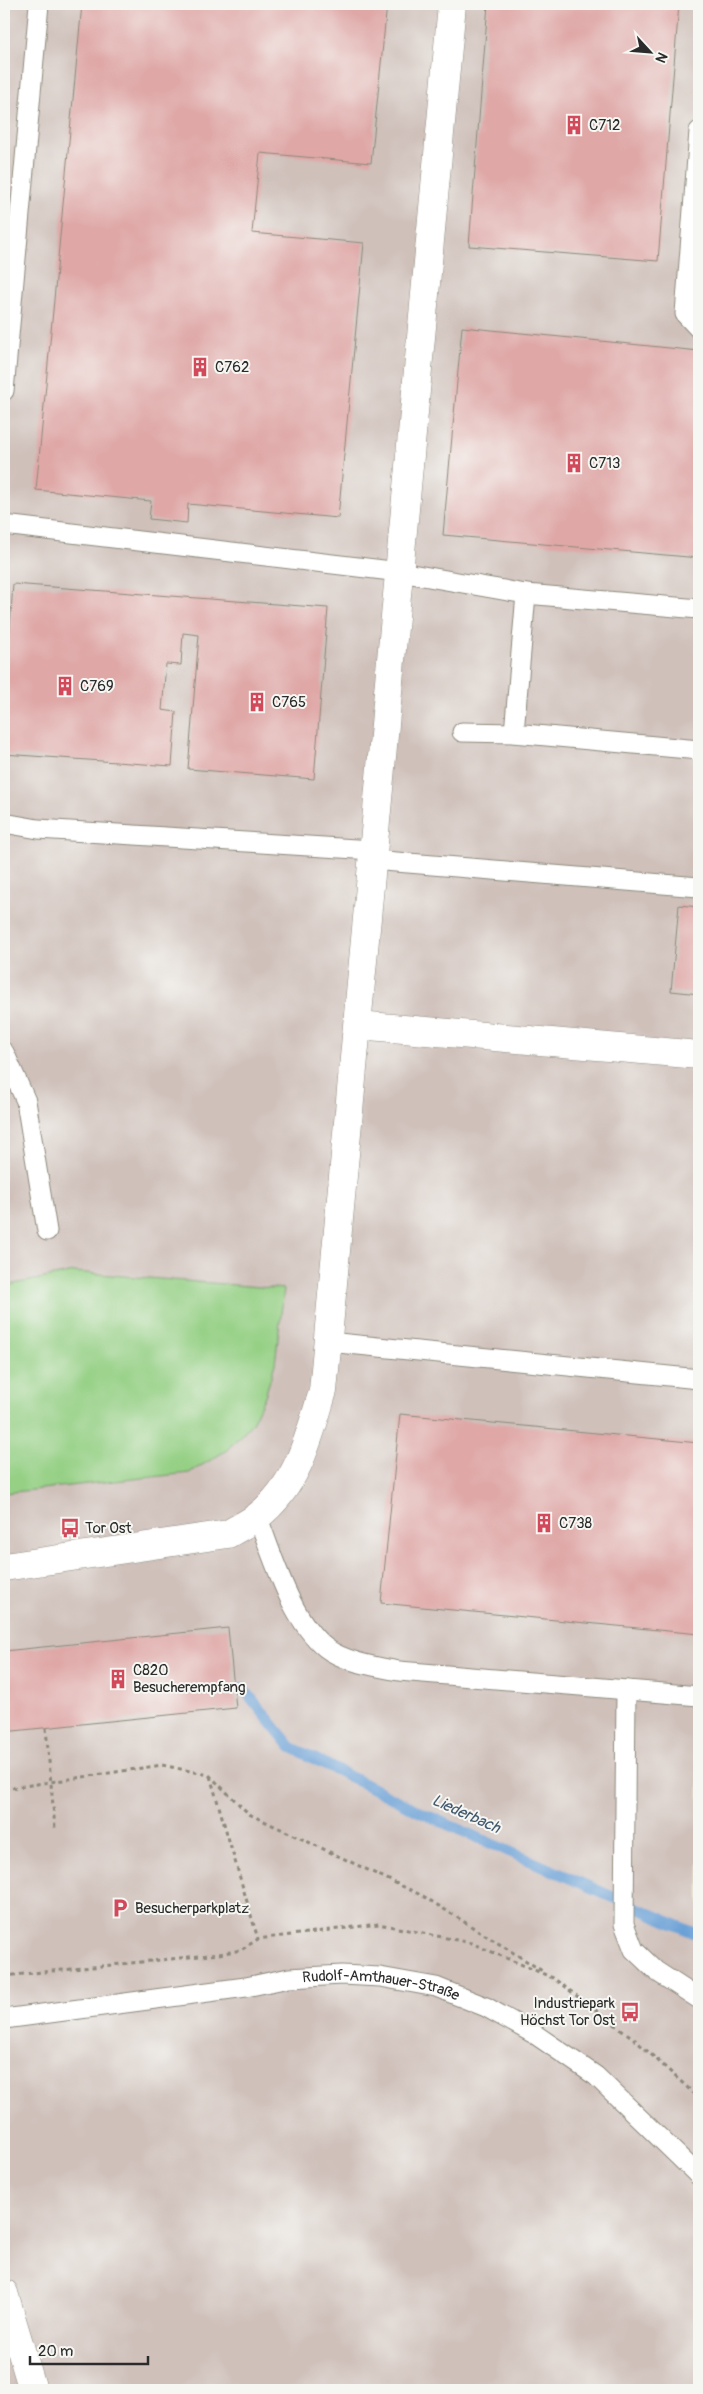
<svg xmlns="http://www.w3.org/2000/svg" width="703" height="2394" viewBox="0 0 703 2394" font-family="Pangolin,sans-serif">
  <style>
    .industrial { fill: #cfc0ba }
    .green { fill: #95d085; stroke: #607e58 }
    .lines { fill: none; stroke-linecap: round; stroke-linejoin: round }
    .stream { stroke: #689fd6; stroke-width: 11 }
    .building { fill: #dfa8a7 }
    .lane-casing { stroke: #8c8a7c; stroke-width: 21 }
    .street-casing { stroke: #8c8a7c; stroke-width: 29 }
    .path { stroke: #8c8a7c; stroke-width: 3; stroke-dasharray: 4 4; stroke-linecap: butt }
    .lane { stroke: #fff; stroke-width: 19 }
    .street { stroke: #fff; stroke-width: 28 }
    .labels { text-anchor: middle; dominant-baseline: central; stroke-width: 4; stroke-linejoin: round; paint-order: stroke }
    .poi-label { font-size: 15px; fill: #2b2b2b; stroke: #f6f6f2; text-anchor: start }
    .street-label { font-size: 15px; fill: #2b2b2b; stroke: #f6f6f2 }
    .water-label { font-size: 16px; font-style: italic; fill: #43596f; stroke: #f6f6f2 }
  </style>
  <rect width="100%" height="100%" fill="#f6f6f2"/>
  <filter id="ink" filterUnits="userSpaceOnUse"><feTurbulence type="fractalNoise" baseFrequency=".02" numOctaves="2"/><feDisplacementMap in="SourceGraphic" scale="10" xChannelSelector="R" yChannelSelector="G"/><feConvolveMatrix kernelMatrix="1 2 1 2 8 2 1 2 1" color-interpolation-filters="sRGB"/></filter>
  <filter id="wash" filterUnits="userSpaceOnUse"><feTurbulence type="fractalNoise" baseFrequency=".0096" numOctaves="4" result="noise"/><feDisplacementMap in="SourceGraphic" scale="20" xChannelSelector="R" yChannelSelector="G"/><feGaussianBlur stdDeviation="1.12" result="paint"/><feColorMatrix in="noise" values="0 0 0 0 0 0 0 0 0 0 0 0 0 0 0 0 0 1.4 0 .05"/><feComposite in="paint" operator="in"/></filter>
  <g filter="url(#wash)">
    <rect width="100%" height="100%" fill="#ede8ce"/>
    <rect class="industrial" x="4" y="4" width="695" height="2386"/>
    <path class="green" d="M74,1272L284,1289L275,1364L265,1396L252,1423L227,1450L189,1473L4,1493V1286Z"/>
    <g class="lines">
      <path class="stream" d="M243,1688L291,1747L424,1814L699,1935"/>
    </g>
    <g id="blocks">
      <g class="building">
        <path d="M82,4H387L371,163L260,153L252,233L364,243L338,518L188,504L187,523L149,519L151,501L36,490Z"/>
        <path d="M488,4H679L658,261L469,246Z"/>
        <path d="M462,327L699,351V558L443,535Z"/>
        <path d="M13,584L328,608L314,779L188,769L199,635L183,633L181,665L166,664L162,710L176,712L172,766L4,754V712Z"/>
        <path d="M679,905L699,907V994L671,991Z"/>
        <path d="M400,1414L699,1443V1634L381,1603Z"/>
        <path d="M228,1628L236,1708L4,1732V1651Z"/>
      </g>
    </g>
  </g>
  <g filter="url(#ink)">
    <use href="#blocks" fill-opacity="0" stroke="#8c8a7c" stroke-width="1"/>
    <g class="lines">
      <defs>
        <g id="lane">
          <path d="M699,131L685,314L699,329"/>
          <path d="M4,391L39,4"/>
          <path d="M4,525L400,572L526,594"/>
          <path d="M699,609L526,594L514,733L699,750"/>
          <path d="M462,732L514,733"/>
          <path d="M4,823L38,829L372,850"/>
          <path d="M372,860L699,887"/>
          <path d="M4,1052L26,1101L47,1231"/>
          <path d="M328,1342L699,1379"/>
          <path d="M257,1516C274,1558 290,1619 326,1648C344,1662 377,1667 399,1671L699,1696"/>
          <path d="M626,1690L624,1924L634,1950L656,1971L699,1999"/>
          <path id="s1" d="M4,2019L246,1987L289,1978L342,1975L380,1977L436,1987L486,2007L536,2035L596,2076L699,2176"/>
        </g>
        <g id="street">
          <path d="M358,1025L699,1055"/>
          <path d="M4,1567L228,1534C238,1528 249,1523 258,1516C298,1485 309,1437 323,1391L452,4"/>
          <path d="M4,2293L33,2390"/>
        </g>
      </defs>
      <use href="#lane" class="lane-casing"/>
      <use href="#street" class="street-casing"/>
      <g class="path">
        <path d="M46,1728L55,1828"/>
        <path d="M210,1776L258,1939"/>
        <path d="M4,1789L162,1765L209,1775L249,1814L423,1896L544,1972"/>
        <path d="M4,1976L219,1954L241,1950L258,1939L379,1924L471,1943L553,1978L633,2038L699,2098"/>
      </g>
      <use href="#lane" class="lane"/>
      <use href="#street" class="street"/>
    </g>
  </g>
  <defs>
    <symbol id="building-bare" viewBox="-9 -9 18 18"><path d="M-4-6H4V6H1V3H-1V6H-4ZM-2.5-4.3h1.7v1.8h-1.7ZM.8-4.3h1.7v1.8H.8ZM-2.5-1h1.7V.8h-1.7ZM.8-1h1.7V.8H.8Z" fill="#d1495b" stroke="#f6f6f2" stroke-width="2.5" paint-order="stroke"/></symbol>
    <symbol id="bus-bare" viewBox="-9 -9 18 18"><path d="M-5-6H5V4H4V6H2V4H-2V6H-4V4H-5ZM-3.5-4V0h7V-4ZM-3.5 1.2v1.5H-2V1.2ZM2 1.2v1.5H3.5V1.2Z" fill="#d1495b" stroke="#f6f6f2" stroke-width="2.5" paint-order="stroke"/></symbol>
    <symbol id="parking-bare" viewBox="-9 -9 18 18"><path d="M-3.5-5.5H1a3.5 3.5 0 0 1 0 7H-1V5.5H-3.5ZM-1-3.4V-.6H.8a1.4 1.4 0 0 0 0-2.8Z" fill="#d1495b" stroke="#f6f6f2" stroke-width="2.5" paint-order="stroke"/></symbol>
  </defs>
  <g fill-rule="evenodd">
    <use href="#building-bare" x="560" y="111" width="28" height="28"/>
    <use href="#building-bare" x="186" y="353" width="28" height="28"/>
    <use href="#building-bare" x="560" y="449" width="28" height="28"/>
    <use href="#building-bare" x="51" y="672" width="28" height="28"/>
    <use href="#building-bare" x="243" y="688" width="28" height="28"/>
    <use href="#building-bare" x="530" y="1509" width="28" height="28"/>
    <use href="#bus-bare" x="56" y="1514" width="28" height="28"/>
    <use href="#building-bare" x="104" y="1665" width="28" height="28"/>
    <use href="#parking-bare" x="106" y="1894" width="28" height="28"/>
    <use href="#bus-bare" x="616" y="1998" width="28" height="28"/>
  </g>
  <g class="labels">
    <g class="poi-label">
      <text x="589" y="125">C712</text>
      <text x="215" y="367">C762</text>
      <text x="589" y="463">C713</text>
      <text x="80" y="686">C769</text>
      <text x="272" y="702">C765</text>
      <text x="559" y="1523">C738</text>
      <text x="85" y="1528">Tor Ost</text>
      <text x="133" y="1670">C820<tspan x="133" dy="17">Besucherempfang</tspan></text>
      <text x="135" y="1908">Besucherparkplatz</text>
      <text x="615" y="2003" text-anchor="end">Industriepark<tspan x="615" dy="17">Höchst Tor Ost</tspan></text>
    </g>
    <g class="street-label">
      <text stroke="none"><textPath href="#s1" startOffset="381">Rudolf-Amthauer-Straße</textPath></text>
    </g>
    <g class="water-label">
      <text transform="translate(466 1814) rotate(24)">Liederbach</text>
    </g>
  </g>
  <rect width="703" height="2394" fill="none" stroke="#f6f6f2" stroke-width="20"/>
  <g transform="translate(650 52) rotate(116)" stroke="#f6f6f2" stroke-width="4" paint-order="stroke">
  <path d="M0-4L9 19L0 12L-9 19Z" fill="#2b2b2b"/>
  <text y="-8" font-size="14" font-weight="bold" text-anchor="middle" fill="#2b2b2b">N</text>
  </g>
  <path d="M30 2356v8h118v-8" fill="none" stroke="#2b2b2b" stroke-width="2.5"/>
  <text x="38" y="2356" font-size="15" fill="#2b2b2b" stroke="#f6f6f2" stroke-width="4" paint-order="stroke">20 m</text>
</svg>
